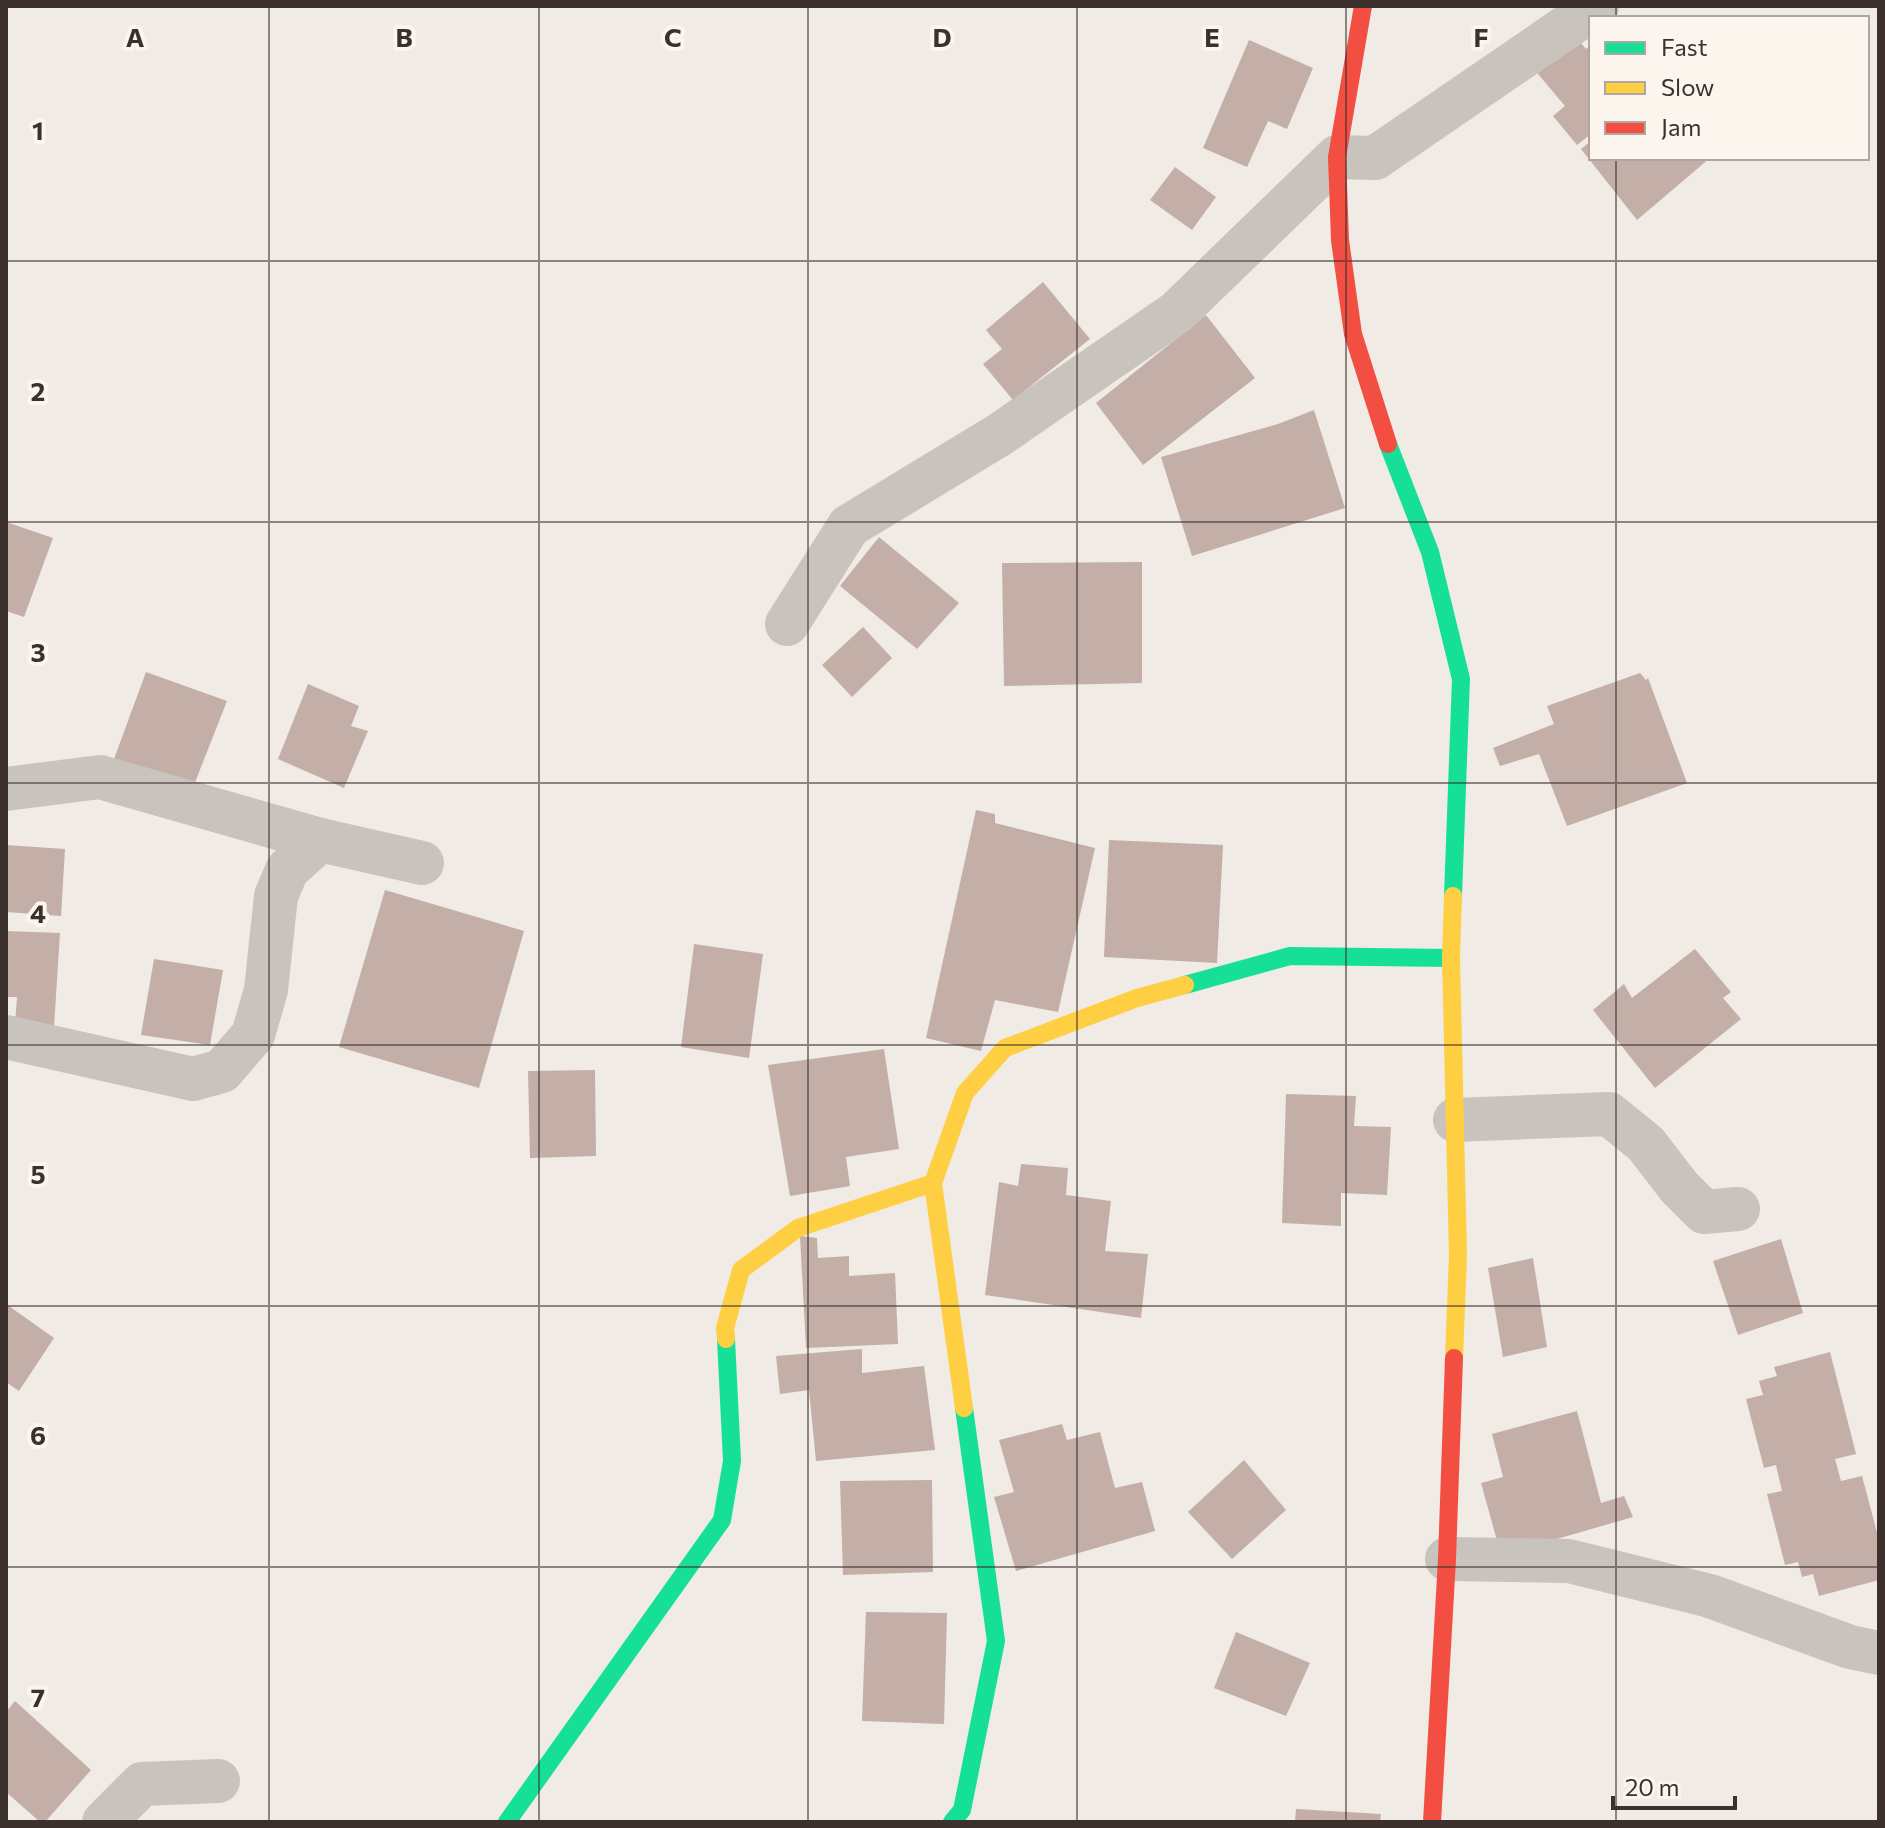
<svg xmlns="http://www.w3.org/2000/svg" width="1885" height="1828" viewBox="0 0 1885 1828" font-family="Commissioner,sans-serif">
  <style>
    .building { fill: #c3afa7 }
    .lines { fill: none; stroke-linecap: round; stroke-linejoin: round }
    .street { stroke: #c9c3be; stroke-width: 44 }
    .fast { stroke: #16e098; stroke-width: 18 }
    .slow { stroke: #ffcf43; stroke-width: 18 }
    .jam { stroke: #f24e42; stroke-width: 18 }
    .grid { fill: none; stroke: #3b302b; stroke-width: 2; stroke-opacity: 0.55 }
    .grid-label { font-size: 26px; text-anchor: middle; font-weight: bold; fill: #3b302b; stroke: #fbf5ee; stroke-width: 8; stroke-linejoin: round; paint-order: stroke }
  </style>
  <rect width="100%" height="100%" fill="#f0ebe5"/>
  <g class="building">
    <path d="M1576,37L1586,49L1591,45V134L1577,145L1553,116L1565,106L1533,68Z"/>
    <path d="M1249,40L1313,68L1287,129L1268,121L1247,167L1203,148Z"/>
    <path d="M1591,141V158H1710L1637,220L1581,149Z"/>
    <path d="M1175,167L1216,197L1192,230L1150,200Z"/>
    <path d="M1043,282L1090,339L1013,400L983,364L1002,349L986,330Z"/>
    <path d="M1206,315L1255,378L1143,465L1096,403Z"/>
    <path d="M1314,410L1345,508L1192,556L1161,457L1278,424Z"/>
    <path d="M6,522L53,538L24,617L6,611Z"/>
    <path d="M879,537L959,603L917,649L840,586Z"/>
    <path d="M1142,562V683L1004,686L1002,563Z"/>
    <path d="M863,627L892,658L852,697L822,665Z"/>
    <path d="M146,672L227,701L192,790L114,759Z"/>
    <path d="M1640,673L1646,680L1648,678L1687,783L1567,826L1539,754L1500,766L1493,748L1554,724L1547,706Z"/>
    <path d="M308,684L359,706L351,726L368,731L344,788L278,759Z"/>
    <path d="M976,810L995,814V823L1095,848L1058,1012L995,1000L981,1051L926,1038Z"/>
    <path d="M1109,840L1223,845L1217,963L1104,957Z"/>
    <path d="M6,845L65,849L61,916L6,912Z"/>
    <path d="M385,890L524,931L479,1088L339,1047Z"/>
    <path d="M6,931L60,933L54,1027L15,1024L17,997H6Z"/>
    <path d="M694,944L763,954L749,1058L681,1047Z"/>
    <path d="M1695,949L1731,992L1723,998L1741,1019L1655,1088L1593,1010L1624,984L1632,998Z"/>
    <path d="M154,959L223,970L210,1045L141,1035Z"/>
    <path d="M884,1049L899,1149L846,1157L850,1186L790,1196L768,1065Z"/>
    <path d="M595,1070L596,1156L530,1158L528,1071Z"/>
    <path d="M1286,1094L1356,1096L1354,1126L1391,1127L1387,1195L1341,1193V1226L1282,1223Z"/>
    <path d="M1021,1164L1068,1168L1066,1195L1111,1201L1105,1251L1148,1254L1141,1318L985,1295L999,1182L1018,1186Z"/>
    <path d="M800,1236L817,1238L818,1258L849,1256V1276L895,1273L898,1344L806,1348Z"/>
    <path d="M1781,1239L1803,1313L1738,1335L1713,1261Z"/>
    <path d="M1533,1258L1547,1347L1503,1357L1488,1268Z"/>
    <path d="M6,1304L54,1338L19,1391L6,1382Z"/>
    <path d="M862,1349V1373L924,1366L935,1450L816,1461L809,1390L780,1394L776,1356Z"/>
    <path d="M1830,1352L1856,1454L1835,1459L1841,1481L1862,1476L1879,1540V1580L1819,1596L1813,1574L1802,1577L1798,1562L1785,1565L1767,1494L1782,1491L1776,1465L1764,1468L1746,1399L1763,1395L1759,1381L1777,1376L1774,1367Z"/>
    <path d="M1577,1411L1601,1503L1624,1496L1633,1517L1501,1555L1481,1483L1503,1477L1492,1434Z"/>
    <path d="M1062,1424L1067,1440L1100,1432L1115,1488L1142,1482L1155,1531L1016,1571L994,1497L1014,1492L999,1440Z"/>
    <path d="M1244,1460L1286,1510L1232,1559L1188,1512Z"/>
    <path d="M932,1480L933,1572L843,1575L840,1481Z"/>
    <path d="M866,1612L947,1613L944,1724L862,1721Z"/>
    <path d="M1236,1632L1310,1663L1286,1716L1214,1688Z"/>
    <path d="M15,1701L91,1770L45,1822H40L6,1792V1712Z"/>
    <path d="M1296,1809L1381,1814L1380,1822H1295Z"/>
  </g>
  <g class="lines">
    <g class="street">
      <path d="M787,624L849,526L999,435L1177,312L1337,157L1375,158L1597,6"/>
      <path d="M6,789L100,777L320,840"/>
      <path d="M6,1037L193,1079L222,1071L253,1035L266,990L276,896L287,870L320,840L422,863"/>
      <path d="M1455,1120L1609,1114L1646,1144L1679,1187L1704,1212L1738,1209"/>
      <path d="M1447,1559L1569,1561L1710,1596L1850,1647L1879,1653"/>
      <path d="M104,1822L142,1784L218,1781"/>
    </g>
    <g class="fast">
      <path d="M1388,444L1430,552L1461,679L1453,896"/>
      <path d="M1185,985L1290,956L1451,958"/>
      <path d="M507,1822L722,1520L732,1461L726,1339"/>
      <path d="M952,1822L962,1810L996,1641L964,1408"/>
    </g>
    <g class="slow">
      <path d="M1453,896L1451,958L1458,1255L1454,1358"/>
      <path d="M726,1339L725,1328L741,1270L798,1228L933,1183"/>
      <path d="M964,1408L933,1183L965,1093L1005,1048L1137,998L1185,985"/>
    </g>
    <g class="jam">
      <path d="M1363,6L1337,157L1340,240L1353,334L1388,444"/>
      <path d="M1432,1822L1447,1559L1454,1358"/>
    </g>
  </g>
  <path class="grid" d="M269,6V1822M539,6V1822M808,6V1822M1077,6V1822M1346,6V1822M1616,6V18M1616,158V1822M6,261H1879M6,522H1879M6,783H1879M6,1045H1879M6,1306H1879M6,1567H1879"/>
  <g class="grid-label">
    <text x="135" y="47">A</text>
    <text x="404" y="47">B</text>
    <text x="673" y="47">C</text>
    <text x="942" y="47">D</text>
    <text x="1212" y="47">E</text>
    <text x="1481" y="47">F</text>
    <text x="38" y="140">1</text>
    <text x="38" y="401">2</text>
    <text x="38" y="662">3</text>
    <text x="38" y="923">4</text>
    <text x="38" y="1184">5</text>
    <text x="38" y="1445">6</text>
    <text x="38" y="1707">7</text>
  </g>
  <rect width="1885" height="1828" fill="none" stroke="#3b302b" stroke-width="16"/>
  <rect x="1589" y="16" width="280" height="144" fill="#fbf5ee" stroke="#aea6a0" stroke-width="2"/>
  <rect x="1605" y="42" width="40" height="12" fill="#16e098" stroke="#aea6a0" stroke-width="2"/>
  <text x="1661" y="56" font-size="24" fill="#3b302b">Fast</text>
  <rect x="1605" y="82" width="40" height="12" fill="#ffcf43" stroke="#aea6a0" stroke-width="2"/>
  <text x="1661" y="96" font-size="24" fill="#3b302b">Slow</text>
  <rect x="1605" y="122" width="40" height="12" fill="#f24e42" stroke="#aea6a0" stroke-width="2"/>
  <text x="1661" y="136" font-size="24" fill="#3b302b">Jam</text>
  <path d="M1613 1796v12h122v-12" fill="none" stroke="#3b302b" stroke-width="4"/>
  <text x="1625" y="1796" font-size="24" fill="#3b302b" stroke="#fbf5ee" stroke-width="6" paint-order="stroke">20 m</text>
</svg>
